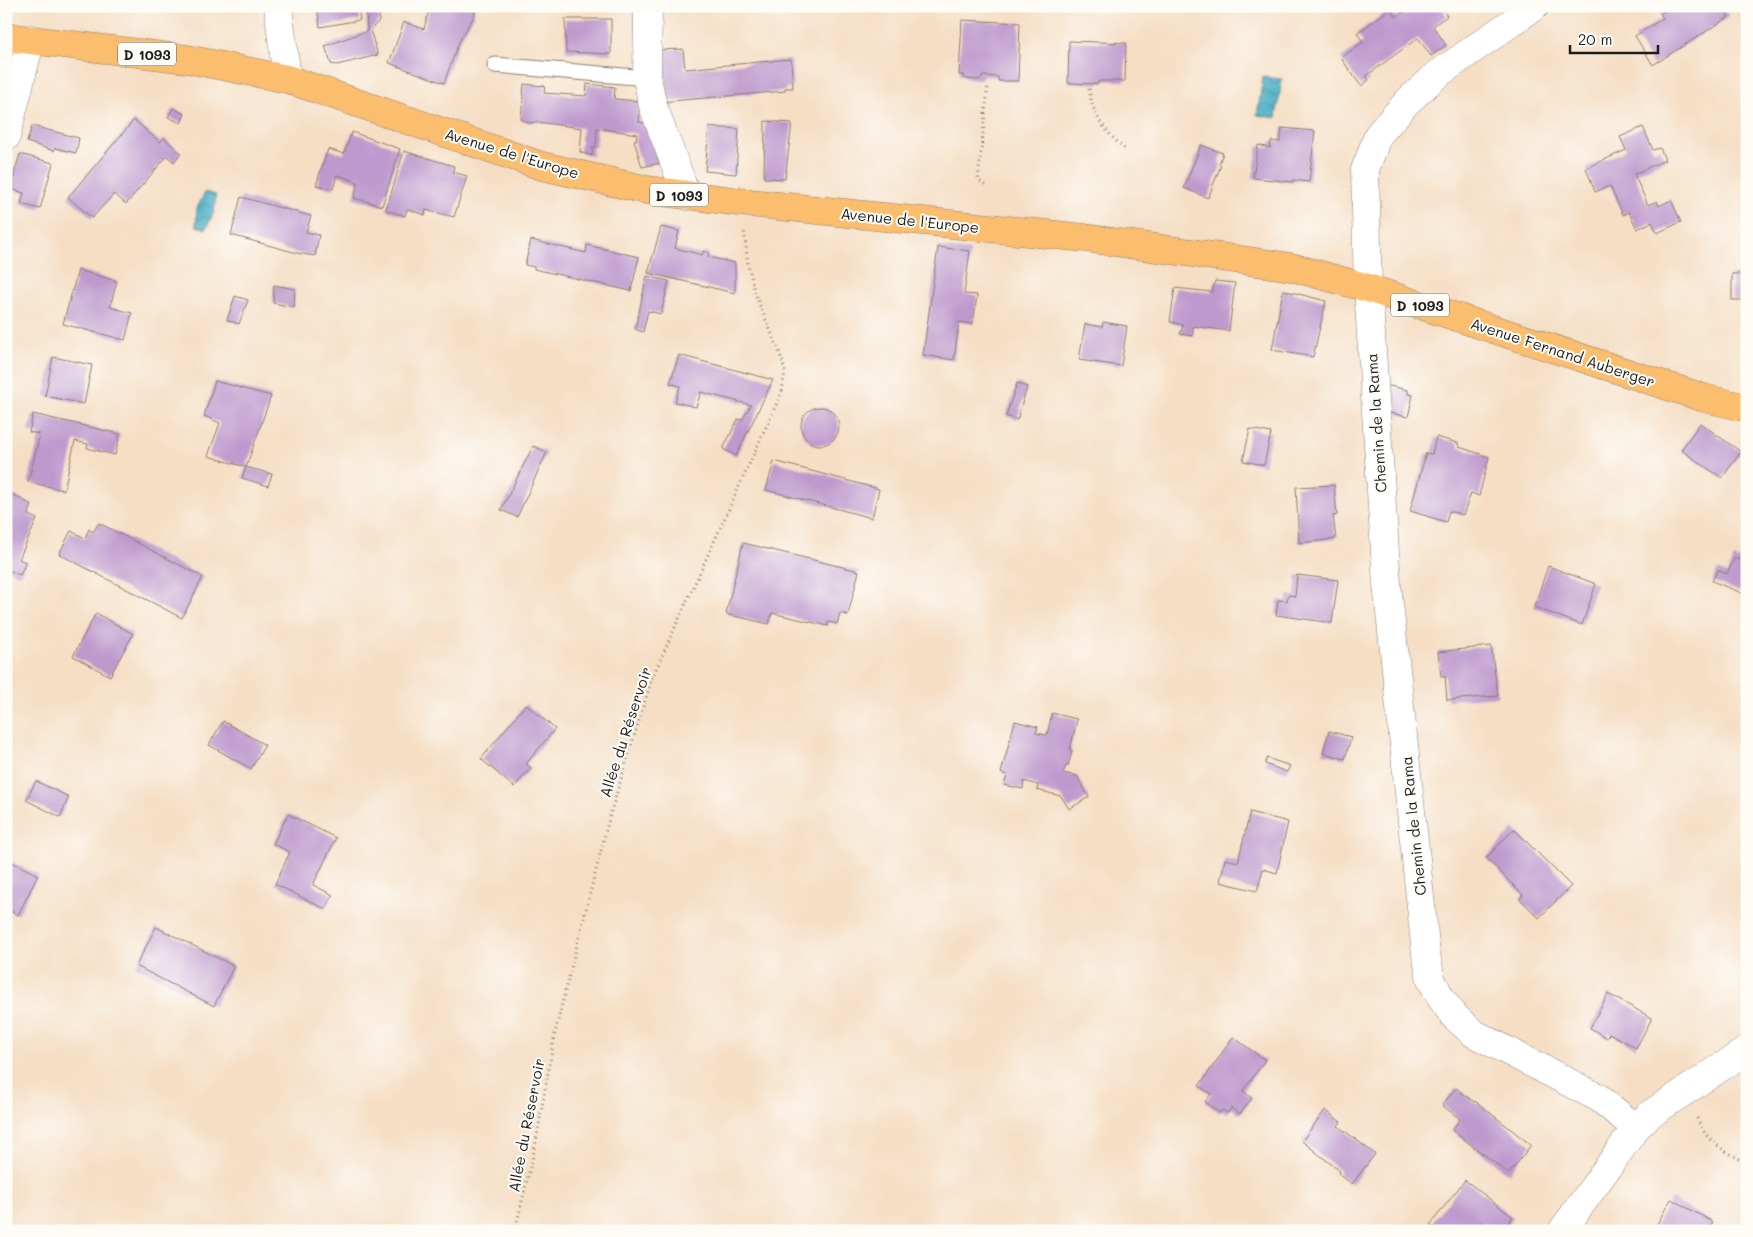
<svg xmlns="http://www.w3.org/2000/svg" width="1753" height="1237" viewBox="0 0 1753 1237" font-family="Mali,sans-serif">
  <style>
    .water { fill: url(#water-waves); stroke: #306470 }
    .building { fill: #be99cd }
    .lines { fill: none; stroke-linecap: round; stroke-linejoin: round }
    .service-casing { stroke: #887d70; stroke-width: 17 }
    .minor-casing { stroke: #887d70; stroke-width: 29 }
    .primary-casing { stroke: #887d70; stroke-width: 29 }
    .path { stroke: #887d70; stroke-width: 3; stroke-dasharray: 1 4; stroke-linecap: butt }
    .service { stroke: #fff; stroke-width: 15 }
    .minor { stroke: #fff; stroke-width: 28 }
    .primary { stroke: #fbbd6e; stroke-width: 28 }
    .labels { text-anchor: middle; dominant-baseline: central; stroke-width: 4; stroke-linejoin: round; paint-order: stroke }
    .shield { fill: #fdfcf7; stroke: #605f5e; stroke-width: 1 }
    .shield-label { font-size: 14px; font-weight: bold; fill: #1c1c1c }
    .street-label { font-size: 15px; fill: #1c1c1c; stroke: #fdfcf7 }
  </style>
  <defs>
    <pattern id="water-waves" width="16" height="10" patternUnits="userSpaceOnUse" patternTransform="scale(1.25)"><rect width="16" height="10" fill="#44acc3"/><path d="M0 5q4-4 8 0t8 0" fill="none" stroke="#388b9e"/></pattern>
  </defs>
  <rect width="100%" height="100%" fill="#fdfcf7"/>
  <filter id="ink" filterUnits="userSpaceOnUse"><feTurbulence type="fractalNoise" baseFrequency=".02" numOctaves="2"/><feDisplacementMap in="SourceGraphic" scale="10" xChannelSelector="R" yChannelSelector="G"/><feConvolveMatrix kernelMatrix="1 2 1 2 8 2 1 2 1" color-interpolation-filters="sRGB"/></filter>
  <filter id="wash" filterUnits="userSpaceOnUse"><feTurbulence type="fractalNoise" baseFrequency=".0096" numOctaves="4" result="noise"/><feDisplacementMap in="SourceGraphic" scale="20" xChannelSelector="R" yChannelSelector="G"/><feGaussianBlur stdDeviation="1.12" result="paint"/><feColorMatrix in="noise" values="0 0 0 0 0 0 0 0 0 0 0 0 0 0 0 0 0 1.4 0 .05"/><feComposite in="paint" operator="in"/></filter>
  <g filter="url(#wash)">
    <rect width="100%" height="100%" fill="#f5dec4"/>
    <g class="water">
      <path d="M1263,77L1282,79L1276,118L1257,115Z"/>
      <path d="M205,192L216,195L214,212L206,229L196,226L197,208Z"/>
    </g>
    <g id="blocks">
      <g class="building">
        <path d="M317,6H358L360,20L320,27Z"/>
        <path d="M366,6H379V21L370,30L378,55L337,65L331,64L325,46L367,31Z"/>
        <path d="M430,6H475L474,16L459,42L444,83L389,63L404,22L424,29Z"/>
        <path d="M1412,6H1440L1447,16L1433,26L1446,45L1431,56L1418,38L1366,76L1369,80L1361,86L1341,58L1363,42L1357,33L1390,9L1396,17Z"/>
        <path d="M1672,6H1723L1729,17L1653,65L1635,36L1663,18L1660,14Z"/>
        <path d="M565,19H611V54L566,52Z"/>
        <path d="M962,20L1020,23L1018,81H998V77L982,76V78L978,80L967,79L963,77L964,75H959Z"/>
        <path d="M1069,41L1126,43L1125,81H1099L1098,84L1068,83Z"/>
        <path d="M683,49L685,69L791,59L793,88H785V91L660,102L659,50Z"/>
        <path d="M524,84L545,86L544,93L586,96L587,84L615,87L614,99L641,101L639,122L649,124L659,163L642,167L634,140H636L637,134L597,128L596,147H593L592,156L580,152L582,128L537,122L528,123L526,121L521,120Z"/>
        <path d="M173,108L185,114L181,123L168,117Z"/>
        <path d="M134,120L160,142L164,138L181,153L174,162L167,156L126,204L114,194L92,218L68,197Z"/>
        <path d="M765,121L792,123L785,179L764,178Z"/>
        <path d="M32,126L79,138L76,153L55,148L54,151L27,142Z"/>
        <path d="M709,127L739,129L736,174L705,171Z"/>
        <path d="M1643,127L1653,150L1660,148L1665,160L1634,174L1648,205L1657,201L1659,206L1671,200L1681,222L1657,233L1652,222L1637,229L1629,212L1623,215L1610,186L1595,192L1586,168L1626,150L1620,137Z"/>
        <path d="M1282,128L1315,131L1309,182L1293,180V182L1253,178L1258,145L1270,148L1271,141L1280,142Z"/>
        <path d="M352,132L400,149L382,206L354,198L358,182L337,175L333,189L316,185L328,149L344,154Z"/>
        <path d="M1201,145L1223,153L1219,164L1221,165L1208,198L1184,188Z"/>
        <path d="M404,151L454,166L453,172L467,176L454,217L426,210L425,215L407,209L405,216L386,210Z"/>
        <path d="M20,154L53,163L40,209L21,204L24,193L14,190V174Z"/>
        <path d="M241,197L311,216L306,232L319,235L315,256L297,253L231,235Z"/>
        <path d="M661,227L679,231L675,248L702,255L703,251L709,253L708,257L735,263V293L648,273Z"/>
        <path d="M531,240L586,253L587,245L639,257L631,291L534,269V267L525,265Z"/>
        <path d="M938,247L970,251L964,294L977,295L973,324L959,322L954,360L923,355Z"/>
        <path d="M78,270L117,281L110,307L132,313L125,340L63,324Z"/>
        <rect x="1732" y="274" width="15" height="26"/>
        <path d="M647,276L669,281L661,314L648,311L643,332L635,329Z"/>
        <path d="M1215,281L1235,283L1229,331L1193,326V336L1180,334L1183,325L1170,322L1175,288L1212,292Z"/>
        <path d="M274,285L295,289L294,307L273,303Z"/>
        <path d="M1283,290L1326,301L1313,357L1272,350Z"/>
        <path d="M235,296L248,300L239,324L227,320Z"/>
        <path d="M1103,322L1127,326L1121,366L1079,360L1085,324L1102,327Z"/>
        <path d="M679,355L773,380L736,456L723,449L738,419L742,420L751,405L701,392L696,407L675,402L680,386L670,383Z"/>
        <path d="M53,357L92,365L84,404L45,396Z"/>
        <path d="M215,381L271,396L246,467L208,456L220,423L204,416Z"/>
        <path d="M1017,383L1027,387L1017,420L1006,416Z"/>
        <path d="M1385,385L1408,390V394L1413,395L1408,417L1386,412Z"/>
        <circle cx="820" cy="426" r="19"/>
        <path d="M33,414L120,434L115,455L87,448L88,444L75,441L64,490L28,482L40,434L29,432Z"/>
        <path d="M1700,423L1741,452L1722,478L1681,450Z"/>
        <path d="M1250,429L1271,433L1264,465L1243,461Z"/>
        <path d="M1436,437L1458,443L1459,447L1489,457L1479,496L1471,493L1463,515L1449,511L1446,522L1410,511L1426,453L1432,454Z"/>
        <path d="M533,446L547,452L517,517L501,510Z"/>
        <path d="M774,461L879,489L872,518L766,490Z"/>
        <path d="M246,467L272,474L268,486L242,478Z"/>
        <path d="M1334,485L1337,515L1333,516L1336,539L1299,543L1296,487Z"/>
        <path d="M6,491L32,505L28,515L37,519L19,559L26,562L20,575L6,569V513L9,508L6,507Z"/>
        <path d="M99,523L203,577L182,618L59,554L71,531L85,538L89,529L93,532Z"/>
        <path d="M743,543L859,571L848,615L840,613L837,624L828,622V626L772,613L769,624L726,614Z"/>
        <path d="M1743,548L1747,549V595L1712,581L1718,570L1727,574L1734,558L1739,560Z"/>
        <path d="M1548,566L1596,584L1582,625L1534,607Z"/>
        <path d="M1297,575L1338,580L1332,623L1276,615L1278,600L1287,601L1288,595L1295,596Z"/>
        <path d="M96,613L133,634L110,676L73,656Z"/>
        <path d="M1491,646L1498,696L1447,700L1445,676H1441L1438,652Z"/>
        <path d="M526,704L555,729L526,764L531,768L514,787L481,759Z"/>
        <path d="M1052,713L1077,719L1070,750L1072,751L1068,766H1066L1063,773L1077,776L1089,797L1069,809L1061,796L1037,790L1038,785L1024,781L1023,789L1004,785L1007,775L1001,773L1015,721L1038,727L1036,733L1047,735Z"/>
        <path d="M223,721L265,745L251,769L209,745Z"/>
        <path d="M1329,731L1351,737L1345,759L1323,753Z"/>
        <path d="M1267,758L1290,766L1287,772L1265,764Z"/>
        <path d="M36,781L69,797L60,817L26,800Z"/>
        <path d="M1250,812L1288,822L1277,873L1263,869L1257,891L1220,882L1225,859L1238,862Z"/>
        <path d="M288,814L336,838L313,885L333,895L325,909L275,884L290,852L273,844Z"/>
        <path d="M1514,829L1571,886L1539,918L1520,899L1523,895L1486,858Z"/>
        <path d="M6,859L38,875L18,915L6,909Z"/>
        <path d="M156,927L234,966L214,1006L136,966Z"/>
        <path d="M1608,994L1652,1018L1636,1048L1609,1033L1607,1038L1590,1028Z"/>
        <path d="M1233,1037L1265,1060L1243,1091L1252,1098L1240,1114L1231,1108L1228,1113L1222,1110L1220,1113L1205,1102L1211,1094L1199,1086Z"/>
        <path d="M1456,1088L1474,1102L1475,1101L1531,1145L1509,1174L1452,1130L1460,1119L1442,1105Z"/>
        <path d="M1325,1110L1341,1122L1338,1126L1375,1154L1352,1184L1338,1173L1340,1171L1302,1141Z"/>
        <path d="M1465,1180L1513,1217L1503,1231H1495L1483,1222L1476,1231H1437L1430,1225Z"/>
        <path d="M1671,1199L1713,1222L1708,1231H1653Z"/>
      </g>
    </g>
  </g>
  <g filter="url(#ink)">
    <use href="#blocks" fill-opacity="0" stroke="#887d70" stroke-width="1"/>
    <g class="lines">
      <defs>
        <path id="service" d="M495,65L647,78"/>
        <g id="minor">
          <path d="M278,6L287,79"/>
          <path d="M648,6L647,78L653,106L687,196"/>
          <path d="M1535,6L1438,74L1408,101L1378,135L1365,170L1368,288L1387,584L1426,954L1431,979L1441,998L1454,1016L1473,1033L1599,1098L1636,1128"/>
          <path d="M6,137L31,39"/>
          <path d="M1562,1231L1636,1128L1649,1115L1747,1050"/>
        </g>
        <path id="primary" d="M6,37L187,59L287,79L542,166L647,190L740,202L1085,238L1291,267L1368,288L1704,398L1747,408"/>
      </defs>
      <use href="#service" class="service-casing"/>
      <use href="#minor" class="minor-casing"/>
      <use href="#primary" class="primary-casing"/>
      <g class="path">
        <path d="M1089,89C1093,118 1106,132 1127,151"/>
        <path d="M985,185L978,180L988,86"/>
        <path d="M1697,1118C1706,1143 1725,1151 1747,1163"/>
        <path d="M515,1231L535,1147L555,1033L565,992L610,815L652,678L782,392L785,370L779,351L755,294L748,264L744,230"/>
      </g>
      <use href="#service" class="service"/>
      <use href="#minor" class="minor"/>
      <use href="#primary" class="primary"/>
    </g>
  </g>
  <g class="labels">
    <g class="shield">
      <rect x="118" y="42.5" width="58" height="23" rx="4"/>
      <rect x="650" y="183.5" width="58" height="23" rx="4"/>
      <rect x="1391" y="293.5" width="58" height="23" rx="4"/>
    </g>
    <g class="shield-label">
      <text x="147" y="54">D 1093</text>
      <text x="679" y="195">D 1093</text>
      <text x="1420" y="305">D 1093</text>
    </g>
    <g class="street-label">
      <text transform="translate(512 153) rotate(17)">Avenue de l'Europe</text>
      <text transform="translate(910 220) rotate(6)">Avenue de l'Europe</text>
      <text transform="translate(1563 352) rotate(18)">Avenue Fernand Auberger</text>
      <text transform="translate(1376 423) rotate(-94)">Chemin de la Rama</text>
      <text transform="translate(625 732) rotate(-72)">Allée du Réservoir</text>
      <text transform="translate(1413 826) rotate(-96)">Chemin de la Rama</text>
      <text transform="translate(526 1125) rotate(-79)">Allée du Réservoir</text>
    </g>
  </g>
  <rect width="1753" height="1237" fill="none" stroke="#fdfcf7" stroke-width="25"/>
  <path d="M1570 45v8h88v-8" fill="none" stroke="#1c1c1c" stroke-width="2.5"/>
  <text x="1578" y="45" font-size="15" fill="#1c1c1c" stroke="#fdfcf7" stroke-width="4" paint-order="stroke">20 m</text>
</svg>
